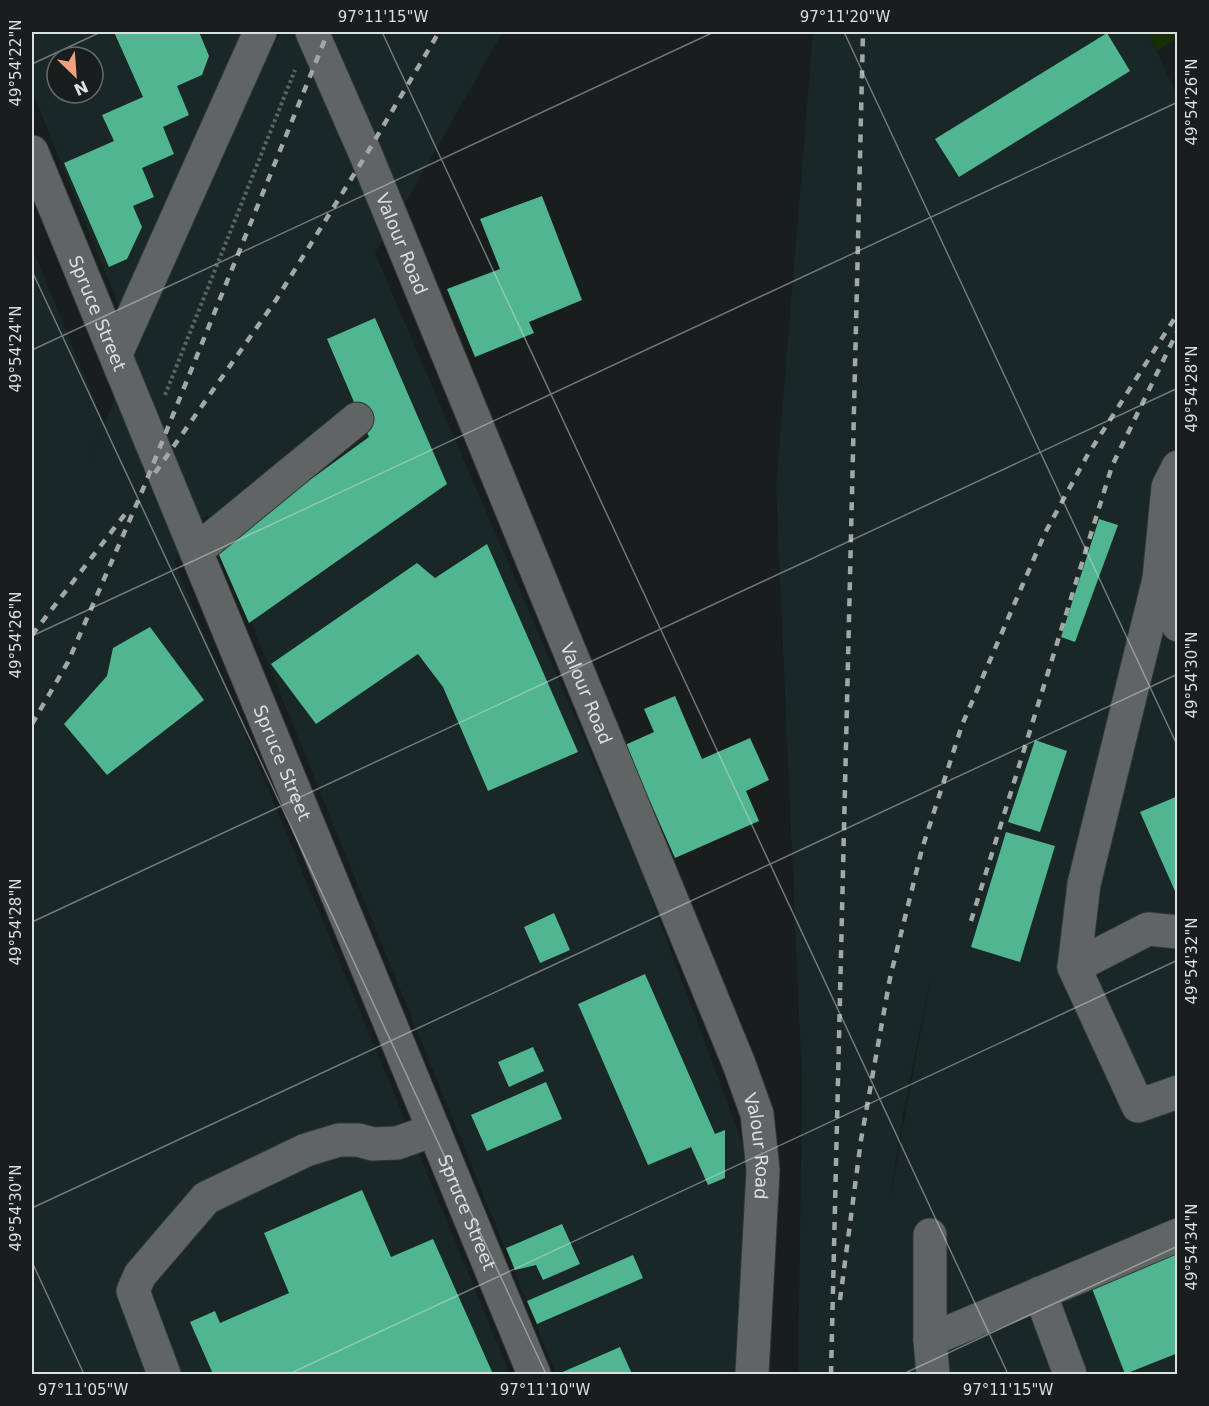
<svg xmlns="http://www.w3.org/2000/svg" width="1209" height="1406" viewBox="0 0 1209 1406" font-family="'DejaVu Sans',sans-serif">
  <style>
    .built { fill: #192727; fill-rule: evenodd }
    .green { fill: #162f04 }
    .building { fill: #50b591 }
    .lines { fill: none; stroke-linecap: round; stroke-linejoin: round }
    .minor-casing { stroke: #333737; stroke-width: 35 }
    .path { stroke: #5d6262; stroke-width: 4; stroke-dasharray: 3 3; stroke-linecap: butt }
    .minor { stroke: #5f6565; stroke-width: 33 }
    .rail { stroke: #a3a7a7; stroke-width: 4.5; stroke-dasharray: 8 8; stroke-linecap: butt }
    .ticks { fill: none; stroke: #dbdfdf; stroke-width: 1.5; stroke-opacity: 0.45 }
    .labels { text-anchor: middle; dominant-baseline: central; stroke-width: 6; stroke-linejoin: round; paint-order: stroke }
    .street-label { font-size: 18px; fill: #dbdfdf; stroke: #181d1d }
    .neatline { fill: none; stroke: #dbdfdf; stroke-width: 2 }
    .ticks-label { font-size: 15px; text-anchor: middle; fill: #dbdfdf }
  </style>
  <rect width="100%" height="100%" fill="#181d1d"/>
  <g class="built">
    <path d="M32,32H258L268,58L281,32H503L394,223L375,253L641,871L748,1158L740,1374H556L207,513L174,561L510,1374H32V247L104,423L86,464L137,351L32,91ZM57,57H93V93H57Z"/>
    <path d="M813,32H1148L1178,98L1177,1374H798L802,1084L776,487ZM931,976L890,1198L904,1109Z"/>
  </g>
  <path class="green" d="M1148,32H1177V38L1157,51Z"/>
  <g class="building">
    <path d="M114,32H199L209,56L202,75L177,86L189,115L163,127L174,154L142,168L154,197L133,206L142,227L127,259L109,267L64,163L114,141L102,115L143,97Z"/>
    <path d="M1107,33L1130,71L959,177L935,139Z"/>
    <path d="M542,196L582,300L529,322L534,333L475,357L447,289L500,269L480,219Z"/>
    <path d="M375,318L447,484L249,623L216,548L369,437L327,339Z"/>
    <path d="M1099,519L1118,525L1075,642L1061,637Z"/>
    <path d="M487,544L578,752L488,791L443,687L418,654L316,724L271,664L417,563L435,578Z"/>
    <path d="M150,627L204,700L107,775L64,724L107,676L113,648Z"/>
    <path d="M675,696L702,759L750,738L769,780L746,791L759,821L675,858L625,745L654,732L644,709Z"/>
    <path d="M1035,740L1067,751L1040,832L1008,822Z"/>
    <path d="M1178,796V898L1140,812Z"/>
    <path d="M1006,832L1055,846L1020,962L971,947Z"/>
    <path d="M554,913L570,950L540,963L524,927Z"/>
    <path d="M645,974L715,1134L725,1130V1178L708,1185L691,1147L648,1165L578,1004Z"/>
    <path d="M533,1047L544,1071L509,1087L498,1062Z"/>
    <path d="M546,1082L562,1119L487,1151L471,1115Z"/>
    <path d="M362,1190L391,1257L433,1239L493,1374H213L190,1322L215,1311L220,1323L289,1293L264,1233Z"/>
    <path d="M562,1224L580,1264L543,1280L536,1265L515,1270L506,1248Z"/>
    <path d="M1178,1251V1353L1125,1374L1091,1286Z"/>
    <path d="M633,1255L643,1278L537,1324L527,1301Z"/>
    <path d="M620,1347L632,1374H558Z"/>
  </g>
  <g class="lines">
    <defs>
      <g id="minor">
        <path id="s1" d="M312,32L366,155L739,1064L757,1114L763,1170L752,1374"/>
        <path id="s2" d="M32,152L534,1374"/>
        <path d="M116,354L260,32"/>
        <path d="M196,551L357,419"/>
        <path d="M1159,579L1168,487L1178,467"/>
        <path d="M1178,932L1148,929L1074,967L1138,1106L1178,1092"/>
        <path d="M1074,967L1084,884L1159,579L1178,625"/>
        <path d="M930,1235V1340"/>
        <path d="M1040,1293L1070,1374"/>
        <path d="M164,1374L133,1291L140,1275L206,1198L306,1150L339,1140H358L373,1144L397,1143L434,1130"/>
        <path d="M933,1374L930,1340L1178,1235"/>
      </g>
    </defs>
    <use href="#minor" class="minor-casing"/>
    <path class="path" d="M165,395L295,70"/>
    <use href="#minor" class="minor"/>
    <g class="rail">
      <path d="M155,473L276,300L366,155L439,32"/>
      <path d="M32,635L129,509"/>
      <path d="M32,724L68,662L141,494L328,32"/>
      <path d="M971,921L1112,466L1178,330"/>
      <path d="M840,1300L861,1140L890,978L922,849L962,725L1045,533L1087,456L1178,313"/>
      <path d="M831,1374L863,32"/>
    </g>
  </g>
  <path class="ticks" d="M382,32L1008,1374M844,32L1178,747M32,64L101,32M32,271L546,1374M32,350L714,32M32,636L1178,102M32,922L1178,388M32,1208L1178,674M32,1262L84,1374M289,1374L1178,960M903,1374L1178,1246"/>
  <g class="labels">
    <g class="street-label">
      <text stroke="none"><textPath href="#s1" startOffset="230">Valour Road</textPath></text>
      <text stroke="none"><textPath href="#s2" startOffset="174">Spruce Street</textPath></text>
      <text stroke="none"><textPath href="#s1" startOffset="716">Valour Road</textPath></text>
      <text stroke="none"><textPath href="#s2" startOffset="660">Spruce Street</textPath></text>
      <text stroke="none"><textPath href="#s1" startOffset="1202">Valour Road</textPath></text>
      <text stroke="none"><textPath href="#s2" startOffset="1146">Spruce Street</textPath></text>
    </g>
  </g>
  <rect width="1209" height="1406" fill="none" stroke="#181d1d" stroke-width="66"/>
  <g transform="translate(75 75) rotate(155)"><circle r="28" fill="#181d1d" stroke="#666b6b" stroke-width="1.5"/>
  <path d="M0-4.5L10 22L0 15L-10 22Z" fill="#f39f82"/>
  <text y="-9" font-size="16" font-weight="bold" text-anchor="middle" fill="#dbdfdf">N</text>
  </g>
  <rect x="33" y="33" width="1143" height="1340" class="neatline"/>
  <g class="ticks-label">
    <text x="383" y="22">97°11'15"W</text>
    <text x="845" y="22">97°11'20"W</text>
    <text transform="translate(16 63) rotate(-90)" y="5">49°54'22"N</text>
    <text transform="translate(1192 102) rotate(-90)" y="5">49°54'26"N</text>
    <text transform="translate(16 349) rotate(-90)" y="5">49°54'24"N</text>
    <text transform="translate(1192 389) rotate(-90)" y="5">49°54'28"N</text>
    <text transform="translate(16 635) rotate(-90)" y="5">49°54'26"N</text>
    <text transform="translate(1192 675) rotate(-90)" y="5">49°54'30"N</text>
    <text transform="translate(16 922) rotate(-90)" y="5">49°54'28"N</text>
    <text transform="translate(1192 961) rotate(-90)" y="5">49°54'32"N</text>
    <text transform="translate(16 1208) rotate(-90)" y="5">49°54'30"N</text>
    <text transform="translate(1192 1247) rotate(-90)" y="5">49°54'34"N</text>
    <text x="83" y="1395">97°11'05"W</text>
    <text x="545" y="1395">97°11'10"W</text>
    <text x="1008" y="1395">97°11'15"W</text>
  </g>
</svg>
